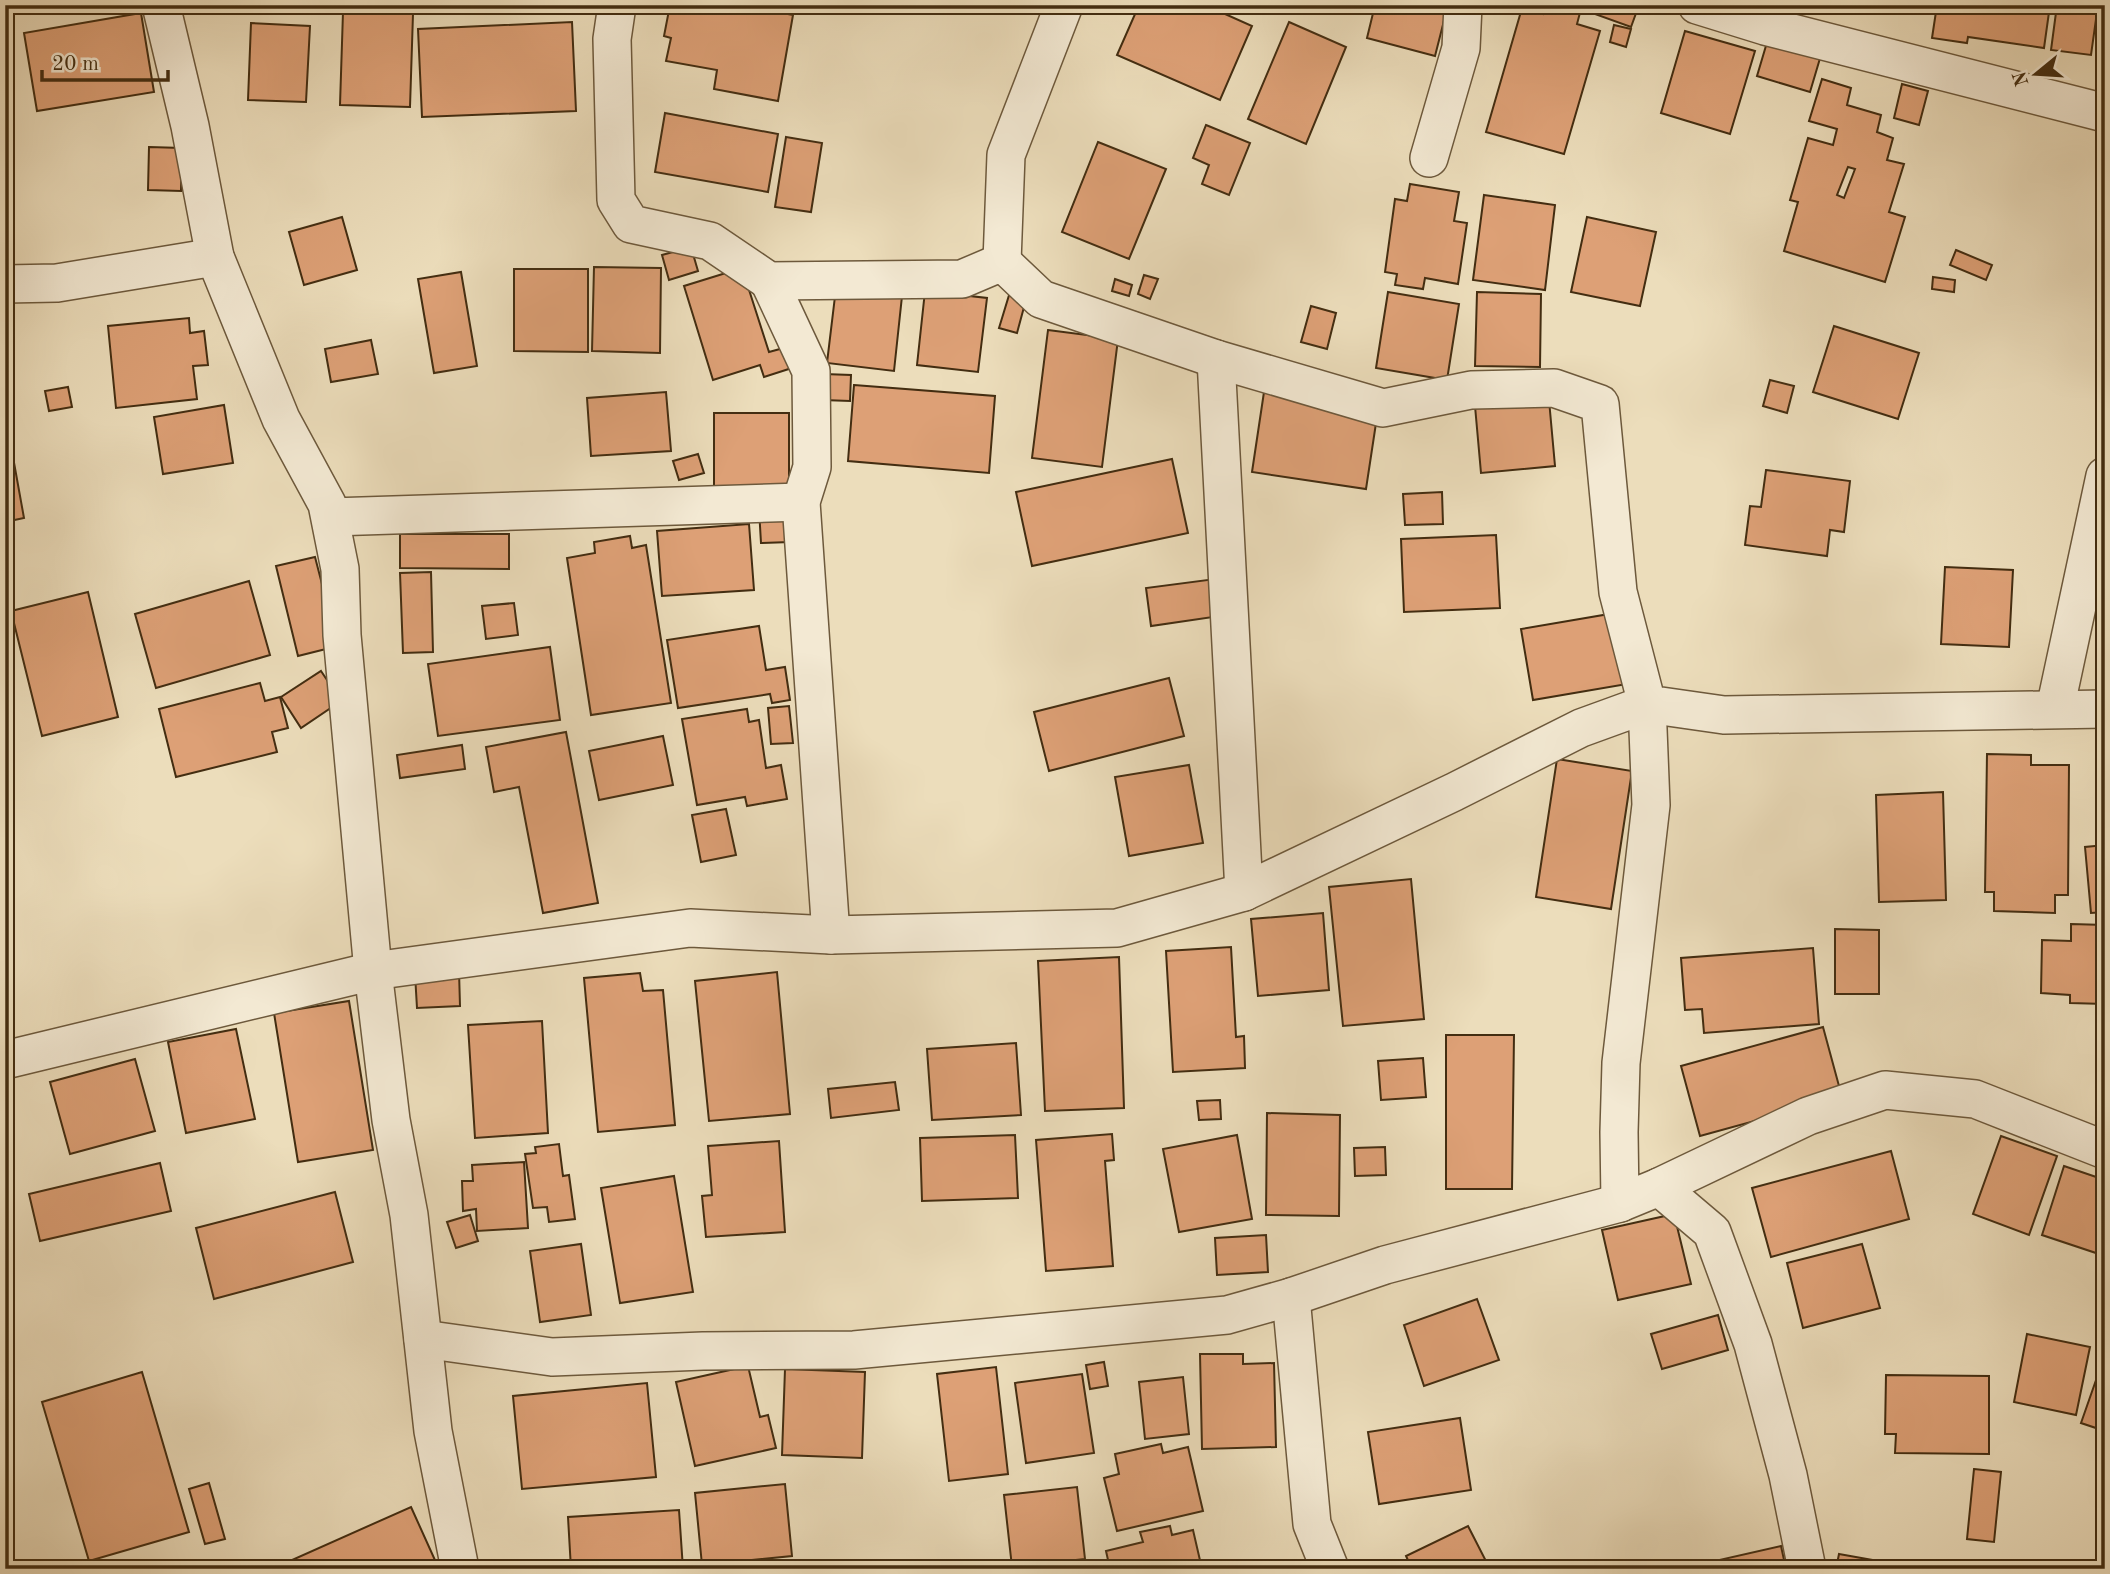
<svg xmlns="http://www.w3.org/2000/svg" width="2110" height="1574" viewBox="0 0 2110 1574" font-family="'Old Standard TT',serif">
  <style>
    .building { fill: #dda076; stroke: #432d11; stroke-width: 2; fill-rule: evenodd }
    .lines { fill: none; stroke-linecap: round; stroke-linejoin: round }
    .street-casing { stroke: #6d593c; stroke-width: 40 }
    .street { stroke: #f3e9d3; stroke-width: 37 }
  </style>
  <rect width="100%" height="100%" fill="#ecddbb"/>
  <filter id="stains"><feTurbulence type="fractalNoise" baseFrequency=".00286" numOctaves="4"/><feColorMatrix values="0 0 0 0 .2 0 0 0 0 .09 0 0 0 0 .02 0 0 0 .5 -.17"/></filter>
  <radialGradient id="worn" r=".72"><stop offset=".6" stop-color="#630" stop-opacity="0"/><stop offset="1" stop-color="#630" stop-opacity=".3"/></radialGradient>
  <g class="building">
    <path d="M670,5H741L793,15L778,101L714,89L717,70L666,61L671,38L664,36Z"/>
    <path d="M1139,5H1205L1252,26L1220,100L1117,55Z"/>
    <path d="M1375,5H1448L1435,56L1367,38Z"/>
    <path d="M1546,5H1582L1577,24L1600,31L1564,154L1486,132L1522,8L1543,14Z"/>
    <path d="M1595,5H1639L1631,27L1592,13Z"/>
    <path d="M1937,5H2050L2044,48L1968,37L1967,43L1932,38Z"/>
    <path d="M2057,5H2098L2091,55L2051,50Z"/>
    <path d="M343,12L413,14L410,107L340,105Z"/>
    <path d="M141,13L154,92L37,111L24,33Z"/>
    <path d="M572,22L576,111L422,117L418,29Z"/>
    <path d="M1289,22L1346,47L1306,144L1248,119Z"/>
    <path d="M251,23L310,26L306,102L248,100Z"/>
    <path d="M1614,25L1631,29L1626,47L1610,42Z"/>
    <path d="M1685,31L1755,51L1730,134L1661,113Z"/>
    <path d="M1768,39L1821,55L1810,92L1757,76Z"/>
    <path d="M1822,79L1851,88L1847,105L1881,115L1877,132L1893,138L1887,160L1904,164L1889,212L1905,217L1885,282L1784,251L1798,202L1790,200L1808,138L1833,145L1837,129L1809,121ZM1848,167L1855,169L1844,198L1837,195Z"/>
    <path d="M1902,84L1928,91L1919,125L1894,118Z"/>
    <path d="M665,113L778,134L768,192L655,172Z"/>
    <path d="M1206,125L1250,143L1229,195L1202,184L1209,165L1193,158Z"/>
    <path d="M786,137L822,143L811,212L775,207Z"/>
    <path d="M1098,142L1166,169L1129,259L1062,232Z"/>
    <path d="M149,147L182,148L181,191L148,190Z"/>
    <path d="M1410,184L1459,192L1454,221L1467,223L1458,284L1425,278L1423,289L1395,285L1397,274L1385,272L1395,199L1407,201Z"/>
    <path d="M1484,195L1555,205L1545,290L1473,280Z"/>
    <path d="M342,217L357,270L304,285L289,232Z"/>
    <path d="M1587,217L1656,232L1640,306L1571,292Z"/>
    <path d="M691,247L698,271L669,280L662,255Z"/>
    <path d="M1956,250L1992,265L1986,280L1950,265Z"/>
    <path d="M594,267L661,268L660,353L592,351Z"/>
    <path d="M742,268L769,352L791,346L798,366L764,377L760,365L713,380L684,286Z"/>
    <path d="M514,269H588V352L514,351Z"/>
    <path d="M461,272L477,366L434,373L418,279Z"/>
    <path d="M1144,275L1158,279L1150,299L1138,294Z"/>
    <path d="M1933,277L1955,280L1954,292L1932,289Z"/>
    <path d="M1115,279L1132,285L1129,296L1112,291Z"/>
    <path d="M836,288L902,296L894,371L827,363Z"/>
    <path d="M925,291L987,298L978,372L917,365Z"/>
    <path d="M1010,292L1027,296L1017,333L999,328Z"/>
    <path d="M1388,292L1459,304L1447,380L1376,368Z"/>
    <path d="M1477,292L1541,294L1540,367L1475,366Z"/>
    <path d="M1311,306L1336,313L1327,349L1301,342Z"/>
    <path d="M189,318L190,333L204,331L208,365L193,366L197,399L116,408L108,326Z"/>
    <path d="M1834,326L1919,353L1898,419L1813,392Z"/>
    <path d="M1048,330L1118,339L1102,467L1032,458Z"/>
    <path d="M371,340L378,374L331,382L325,349Z"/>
    <path d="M824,374L851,375L850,401L823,400Z"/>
    <path d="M1770,380L1794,386L1787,413L1763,406Z"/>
    <path d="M854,385L995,396L989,473L848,461Z"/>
    <path d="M68,387L72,407L49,411L45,391Z"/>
    <path d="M666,392L671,451L591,456L587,398Z"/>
    <path d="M1264,392L1378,410L1366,489L1252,472Z"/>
    <path d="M1549,400L1555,466L1481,473L1475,406Z"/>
    <path d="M224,405L233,463L163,474L154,417Z"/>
    <rect x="714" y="413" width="75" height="74"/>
    <path d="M11,446L24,518L5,522V447Z"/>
    <path d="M698,454L704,473L679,480L673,461Z"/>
    <path d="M1172,459L1188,533L1032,566L1016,492Z"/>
    <path d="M1766,470L1850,481L1844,532L1830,530L1827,556L1745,545L1750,506L1761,507Z"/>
    <path d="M1442,492L1443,524L1405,525L1403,494Z"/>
    <path d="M788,507L790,542L761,543L759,509Z"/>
    <path d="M749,524L754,590L662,596L657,531Z"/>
    <path d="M400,534H509V569L400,568Z"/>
    <path d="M1496,535L1500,608L1404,612L1401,539Z"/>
    <path d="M630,536L632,548L646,545L671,703L591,715L567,558L595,553L594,542Z"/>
    <path d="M315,557L338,646L298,656L276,566Z"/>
    <path d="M1945,567L2013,570L2009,647L1941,644Z"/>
    <path d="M431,572L433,652L403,653L400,573Z"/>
    <path d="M1215,579L1220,616L1151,626L1146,588Z"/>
    <path d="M249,581L270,655L156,688L135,614Z"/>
    <path d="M88,592L118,717L42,736L11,611Z"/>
    <path d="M514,603L518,635L486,639L482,606Z"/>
    <path d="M1621,612L1633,683L1533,700L1521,629Z"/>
    <path d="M759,626L766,670L785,667L790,700L772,703L770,694L678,708L667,640Z"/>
    <path d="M550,647L560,720L438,736L428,664Z"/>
    <path d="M321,671L341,701L301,728L281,697Z"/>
    <path d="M1169,678L1184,736L1049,771L1034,712Z"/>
    <path d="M260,683L265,701L280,697L288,728L272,732L277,752L176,777L159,709Z"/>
    <path d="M789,706L793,743L771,744L768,708Z"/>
    <path d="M747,709L749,722L759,720L766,768L781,765L787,799L747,806L745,797L697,805L682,719Z"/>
    <path d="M566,732L598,903L543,913L519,787L494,792L486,747Z"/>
    <path d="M663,736L673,785L599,800L589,751Z"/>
    <path d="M462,745L465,769L400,778L397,755Z"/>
    <path d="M1987,754L2031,755V765H2069L2068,895H2055V913L1994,911V892H1985Z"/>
    <path d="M1557,759L1632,771L1611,909L1536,897Z"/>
    <path d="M1189,765L1203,843L1129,856L1115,777Z"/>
    <path d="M1943,792L1946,900L1879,902L1876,795Z"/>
    <path d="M726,809L736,855L701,862L692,815Z"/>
    <path d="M2105,845V912L2091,913L2085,847Z"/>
    <path d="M1411,879L1424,1019L1343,1026L1329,887Z"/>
    <path d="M1323,913L1329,990L1258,996L1251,919Z"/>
    <path d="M2071,924L2105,925V1004L2070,1003V995L2041,993L2042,940L2071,941Z"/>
    <path d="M1835,929L1879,930V994H1835Z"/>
    <path d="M1231,947L1236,1037L1244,1036L1245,1068L1173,1072L1166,951Z"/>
    <path d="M1813,948L1819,1024L1704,1033L1702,1009L1685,1010L1681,958Z"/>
    <path d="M1119,957L1124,1108L1045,1111L1038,961Z"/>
    <path d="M459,971L460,1006L417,1008L415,974Z"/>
    <path d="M777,972L790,1114L709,1121L695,981Z"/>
    <path d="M640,973L643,991L663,990L675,1125L598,1132L584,978Z"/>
    <path d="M349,1001L373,1150L298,1162L274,1013Z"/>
    <path d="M542,1021L548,1133L475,1138L468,1025Z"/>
    <path d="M1823,1027L1842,1097L1700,1136L1681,1066Z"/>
    <path d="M236,1029L255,1119L186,1133L168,1042Z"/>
    <path d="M1446,1035H1514L1512,1189H1446Z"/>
    <path d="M1016,1043L1021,1115L932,1120L927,1049Z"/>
    <path d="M1423,1058L1426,1097L1381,1100L1378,1061Z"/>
    <path d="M135,1059L155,1131L70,1154L50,1082Z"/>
    <path d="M895,1082L899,1110L831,1118L828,1089Z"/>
    <path d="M1220,1100L1221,1119L1199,1120L1197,1101Z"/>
    <path d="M1267,1113L1340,1115L1339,1216L1266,1215Z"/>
    <path d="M1112,1134L1114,1160L1105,1161L1113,1266L1046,1271L1036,1140Z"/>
    <path d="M1015,1135L1018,1198L922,1201L920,1138Z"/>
    <path d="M1237,1135L1252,1219L1179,1232L1163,1149Z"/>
    <path d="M2001,1136L2057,1156L2029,1235L1973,1214Z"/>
    <path d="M779,1141L785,1232L706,1237L702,1196L712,1195L708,1146Z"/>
    <path d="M559,1144L563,1176L569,1175L575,1219L549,1222L547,1207L533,1208L525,1154L536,1153L535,1147Z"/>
    <path d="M1385,1147L1386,1175L1355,1176L1354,1148Z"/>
    <path d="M1891,1151L1909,1219L1771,1257L1752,1188Z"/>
    <path d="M524,1162L528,1228L477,1231L476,1209L463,1211L462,1181H473L472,1165Z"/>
    <path d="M160,1163L171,1211L40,1241L29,1194Z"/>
    <path d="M2064,1166L2105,1180V1256L2042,1235Z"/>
    <path d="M674,1176L693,1292L620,1303L601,1188Z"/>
    <path d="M335,1192L353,1262L214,1299L196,1228Z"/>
    <path d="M1674,1214L1691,1284L1618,1300L1602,1230Z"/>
    <path d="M470,1215L478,1241L456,1248L447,1222Z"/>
    <path d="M1266,1235L1268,1272L1217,1275L1215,1238Z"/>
    <path d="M581,1244L591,1315L540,1322L530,1251Z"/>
    <path d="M1862,1244L1880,1308L1803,1328L1787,1263Z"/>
    <path d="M1477,1299L1499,1360L1424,1386L1404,1325Z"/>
    <path d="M1718,1315L1728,1350L1662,1369L1651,1334Z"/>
    <path d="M2027,1334L2090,1347L2076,1415L2014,1402Z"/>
    <path d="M1200,1354H1243V1364L1274,1363L1276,1447L1202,1449Z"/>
    <path d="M1104,1362L1108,1386L1090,1389L1086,1365Z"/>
    <path d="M2102,1363L2105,1364V1431L2081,1423Z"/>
    <path d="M748,1366L760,1417L768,1415L776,1448L695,1466L676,1382Z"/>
    <path d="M996,1367L1008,1474L949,1481L937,1374Z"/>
    <path d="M785,1369L865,1372L862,1458L782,1455Z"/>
    <path d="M142,1372L189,1532L89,1561L42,1402Z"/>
    <path d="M1082,1374L1094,1453L1026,1463L1015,1383Z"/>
    <path d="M1886,1375L1989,1376V1454L1895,1453L1896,1434H1885Z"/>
    <path d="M1183,1377L1189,1434L1145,1439L1139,1382Z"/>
    <path d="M647,1383L656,1477L522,1489L513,1396Z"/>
    <path d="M1460,1418L1471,1490L1379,1504L1368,1432Z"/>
    <path d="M1161,1444L1163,1453L1188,1447L1203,1511L1117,1531L1104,1478L1119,1474L1115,1454Z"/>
    <path d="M1974,1469L2001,1472L1994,1542L1967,1539Z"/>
    <path d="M209,1483L225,1539L205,1544L189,1489Z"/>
    <path d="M785,1484L792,1556L702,1565L695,1493Z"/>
    <path d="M1077,1487L1085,1559L1012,1567L1004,1495Z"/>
    <path d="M411,1507L439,1569H285L283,1564Z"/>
    <path d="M679,1510L683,1569H571L568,1517Z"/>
    <path d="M1170,1526L1172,1535L1193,1530L1202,1569H1110L1106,1551L1143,1542L1140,1532Z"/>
    <path d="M1468,1526L1490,1569H1412L1406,1556Z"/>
    <path d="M1781,1546L1786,1569H1685L1684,1568Z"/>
    <path d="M1839,1554L1923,1569H1836Z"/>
  </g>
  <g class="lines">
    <defs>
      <g id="street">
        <path d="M161,5L190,126L215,257L281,419L327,504L340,569L342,635L373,971L391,1120L409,1215L433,1431L460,1569"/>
        <path d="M617,5L612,39L616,200L631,224L710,241L769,281L962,279L1002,262L1041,299L1216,359L1383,408L1471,390L1554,388L1600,404L1618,592L1647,704L1724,715L2105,709"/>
        <path d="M1697,5L1765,26L2105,113"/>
        <path d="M1429,158L1461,48L1463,5"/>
        <path d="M1002,262L1006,155L1064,5"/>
        <path d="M769,281L811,371L812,467L801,502L831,935"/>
        <path d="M5,284L57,283L215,257"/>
        <path d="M1216,359L1244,892"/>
        <path d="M331,517L801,502"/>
        <path d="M2055,709L2105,476"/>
        <path d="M5,1060L373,971L690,928L831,935L1117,928L1244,892L1454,792L1581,728L1647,704L1651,805L1621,1063L1619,1132L1620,1203L1659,1187L1808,1116L1885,1090L1975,1099L2105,1150"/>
        <path d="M1659,1187L1712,1232L1753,1344L1788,1475L1807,1569"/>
        <path d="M1291,1297L1312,1524L1330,1569"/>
        <path d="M423,1339L552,1357L703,1351L854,1350L1227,1315L1291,1297L1385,1265L1620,1203"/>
      </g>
    </defs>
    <use href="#street" class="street-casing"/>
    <use href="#street" class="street"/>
  </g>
  <rect width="2110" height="1574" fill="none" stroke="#ecddbb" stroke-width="28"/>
  <rect x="7" y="7" width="2096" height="1560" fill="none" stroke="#432d11" stroke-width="3.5"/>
  <rect x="14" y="14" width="2082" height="1546" fill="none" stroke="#432d11" stroke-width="2"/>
  <g transform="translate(2036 74) rotate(252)" stroke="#f3e9d3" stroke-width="5" paint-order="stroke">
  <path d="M0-5L12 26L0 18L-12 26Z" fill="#432d11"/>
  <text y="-10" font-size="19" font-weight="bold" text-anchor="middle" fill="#432d11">N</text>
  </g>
  <path d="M42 70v10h126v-10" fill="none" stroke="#432d11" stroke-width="3.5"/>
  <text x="52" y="70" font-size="21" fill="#432d11" stroke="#f3e9d3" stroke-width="5" paint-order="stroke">20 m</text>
  <rect width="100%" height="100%" filter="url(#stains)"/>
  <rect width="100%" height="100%" fill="url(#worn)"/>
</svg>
